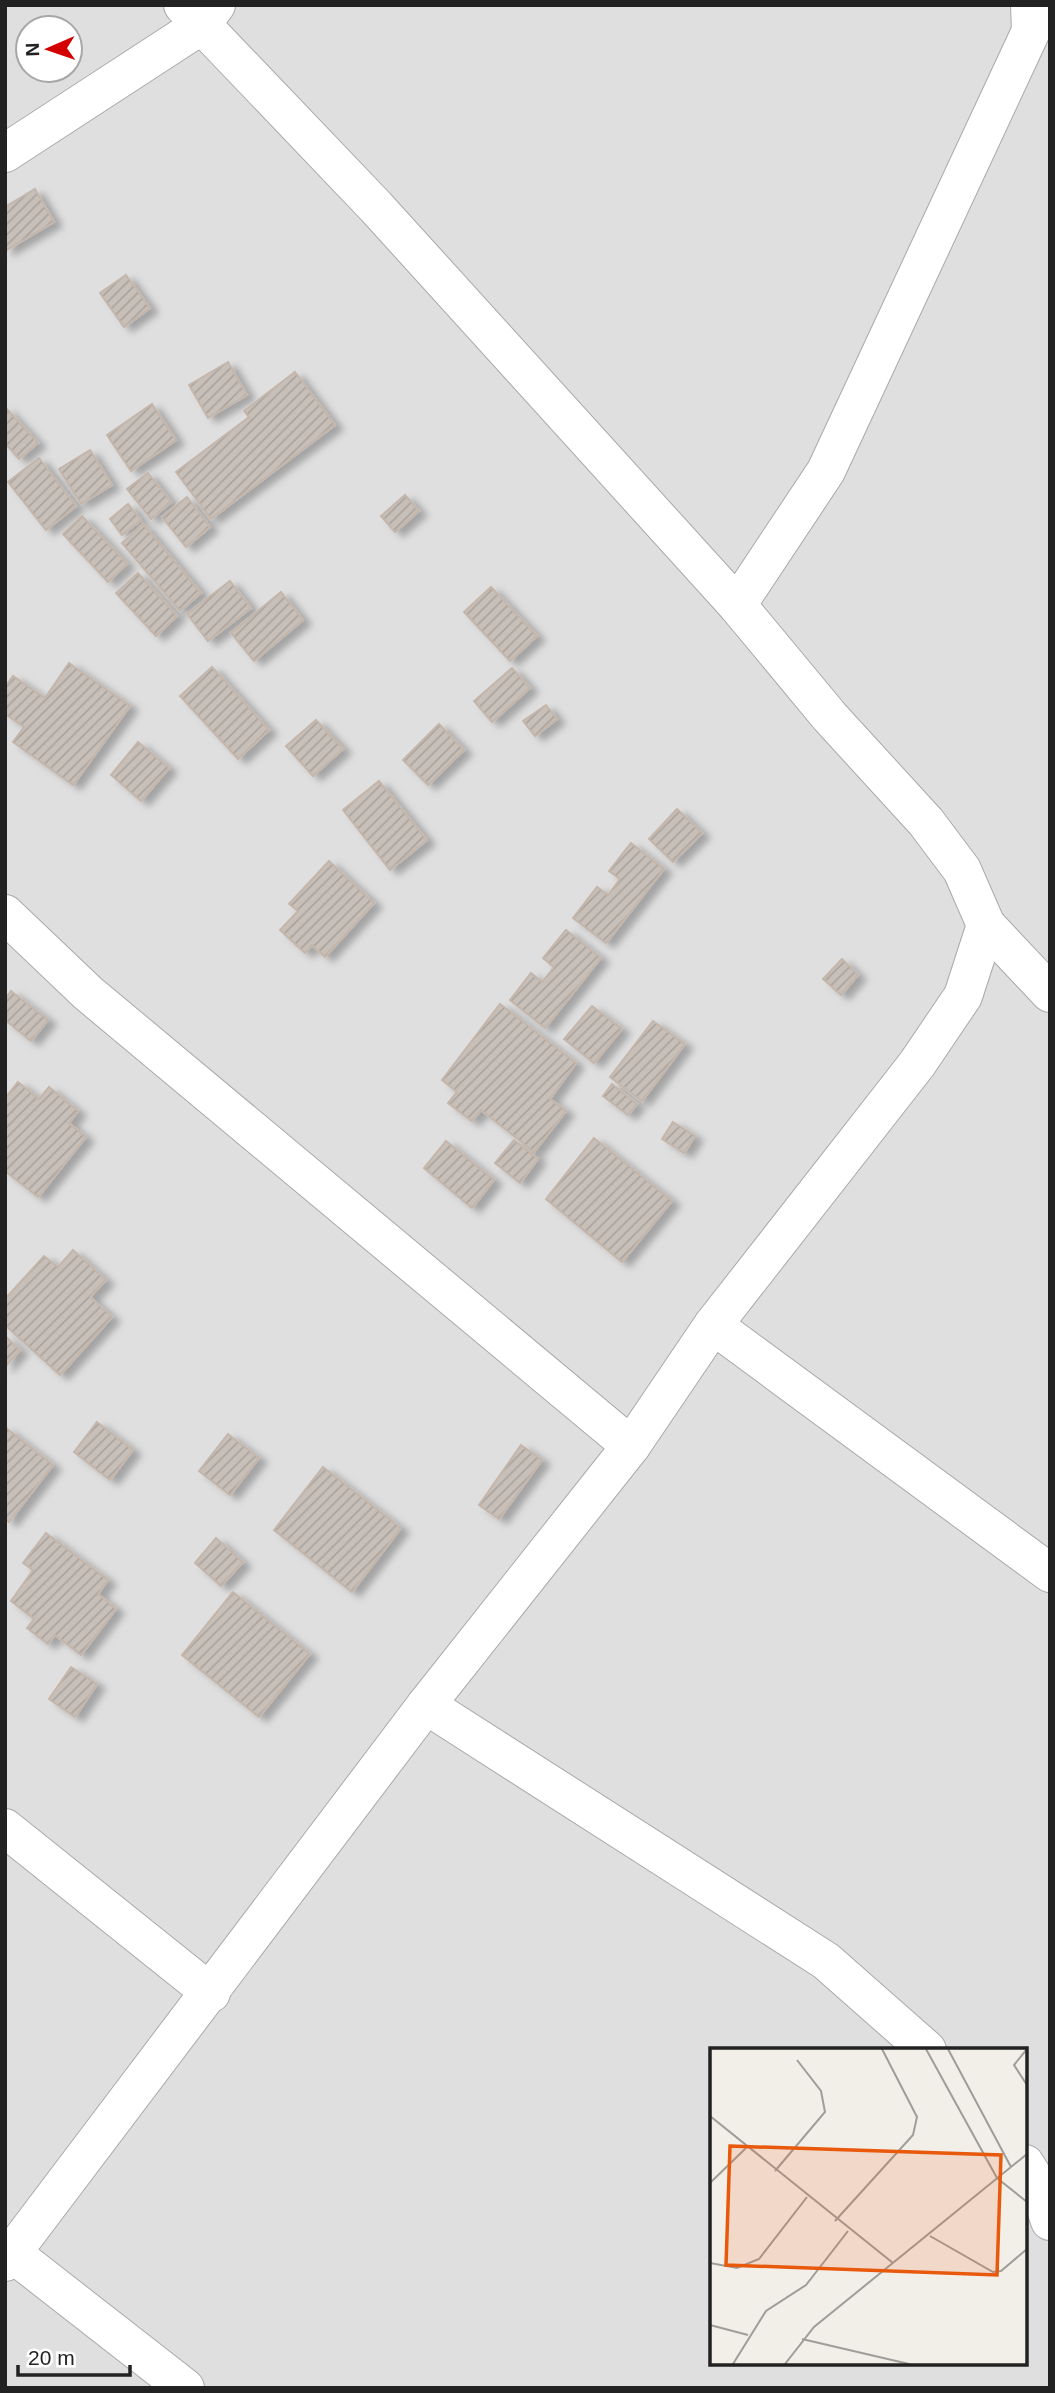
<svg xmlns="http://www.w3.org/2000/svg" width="1055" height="2393" viewBox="0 0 1055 2393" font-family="Arial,sans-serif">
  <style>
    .residential { fill: #e0dfdf; fill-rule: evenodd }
    .building { fill: url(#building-hatch); stroke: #c4b6ab; stroke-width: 2; filter: url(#shadow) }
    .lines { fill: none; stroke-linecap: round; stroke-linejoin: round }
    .minor-casing { stroke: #a9a9a9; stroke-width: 40 }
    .tertiary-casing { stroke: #a9a9a9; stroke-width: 40 }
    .minor { stroke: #fff; stroke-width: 38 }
    .tertiary { stroke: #fff; stroke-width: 38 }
    .inset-road { fill: none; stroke: #9f9d99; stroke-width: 2 }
    .view { fill: #e8590c; fill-opacity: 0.15; stroke: #e8590c; stroke-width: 3.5 }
    .inset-edge { fill: none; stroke: #222; stroke-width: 3.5 }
  </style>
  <defs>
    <pattern id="building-hatch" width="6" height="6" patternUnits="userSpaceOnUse" patternTransform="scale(1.75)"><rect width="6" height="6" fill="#c7bfb8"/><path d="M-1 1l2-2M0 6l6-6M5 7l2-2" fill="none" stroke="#aba49e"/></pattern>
    <filter id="shadow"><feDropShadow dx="8" dy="4.5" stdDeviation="3.5" flood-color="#0004"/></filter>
  </defs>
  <rect width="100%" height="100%" fill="#f2efe9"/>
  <path class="residential" d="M5,5H1050V2388H5ZM28,28H70V70H28ZM712,2050H1025V2363H712Z"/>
  <g class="building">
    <path d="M35,189L54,222L5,251V207Z"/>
    <path d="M126,275L150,308L124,327L100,293Z"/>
    <path d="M228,362L247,395L208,418L189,385Z"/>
    <path d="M295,372L335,425L211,519L176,472L249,417L244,411Z"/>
    <path d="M152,404L176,440L131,471L107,435Z"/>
    <path d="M5,407L38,443L19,459L5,443Z"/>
    <path d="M90,450L112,485L81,504L59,469Z"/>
    <path d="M39,458L76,506L46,530L8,482Z"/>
    <path d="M148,473L171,502L151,519L127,489Z"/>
    <path d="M405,495L419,511L395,532L381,516Z"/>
    <path d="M187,497L210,527L186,547L162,517Z"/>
    <path d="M128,504L141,520L122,535L110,519Z"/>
    <path d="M82,516L127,564L108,582L63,534Z"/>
    <path d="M143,524L201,593L180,611L122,543Z"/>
    <path d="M138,573L177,616L156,636L116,593Z"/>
    <path d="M230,581L251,608L208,641L187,614Z"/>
    <path d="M491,587L537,636L510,661L464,612Z"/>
    <path d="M281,592L303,620L254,661L231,633Z"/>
    <path d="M69,663L130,706L73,785L13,742L24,727L5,714V687L13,676L45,698Z"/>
    <path d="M212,667L269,730L238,759L180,696Z"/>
    <path d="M512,668L530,688L492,722L474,701Z"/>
    <path d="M546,705L557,719L535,736L523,721Z"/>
    <path d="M316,720L343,749L313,776L286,746Z"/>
    <path d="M439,724L464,750L428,785L403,760Z"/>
    <path d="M138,742L169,768L141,801L111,775Z"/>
    <path d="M379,781L427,840L390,870L343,810Z"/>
    <path d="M677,809L702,833L673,862L649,839Z"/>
    <path d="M631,843L664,869L606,943L573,918L597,887L608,895L620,879L609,871Z"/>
    <path d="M329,861L374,903L325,957L312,945L305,953L280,930L298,911L289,904Z"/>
    <path d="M566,930L601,958L545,1028L510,1000L531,973L542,982L554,967L543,958Z"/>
    <path d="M842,959L858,975L841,995L823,979Z"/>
    <path d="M11,991L48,1020L31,1041L5,1020L8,1014L5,1012V999Z"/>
    <path d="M500,1004L576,1063L550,1099L566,1111L534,1152L481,1110L472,1121L448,1103L457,1092L442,1080Z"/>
    <path d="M592,1006L622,1029L594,1063L564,1039Z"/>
    <path d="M653,1021L685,1044L642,1101L610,1077Z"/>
    <path d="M18,1082L39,1099L49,1087L78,1111L69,1123L86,1137L38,1197L5,1171V1098Z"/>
    <path d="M612,1084L637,1104L628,1115L603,1096Z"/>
    <path d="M673,1122L695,1136L684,1153L662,1139Z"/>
    <path d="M594,1138L672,1201L622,1262L546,1199Z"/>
    <path d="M514,1140L538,1159L520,1183L495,1163Z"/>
    <path d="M446,1141L494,1180L472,1208L424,1168Z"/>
    <path d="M73,1250L106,1280L90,1297L112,1317L60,1375L5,1325V1299L44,1256L58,1267Z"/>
    <path d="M5,1336L20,1350L5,1367Z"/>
    <path d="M97,1422L133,1450L110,1480L74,1452Z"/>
    <path d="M5,1427L53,1465L9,1522L5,1519Z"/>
    <path d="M228,1434L259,1458L230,1495L199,1471Z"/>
    <path d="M521,1445L542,1460L499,1519L479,1505Z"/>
    <path d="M323,1467L401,1528L352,1592L274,1530Z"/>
    <path d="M46,1533L108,1580L98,1594L116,1609L81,1655L55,1635L48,1644L27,1628L34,1619L11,1601L33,1570L23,1563Z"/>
    <path d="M216,1538L243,1562L221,1586L195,1563Z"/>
    <path d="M233,1592L310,1654L259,1717L182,1655Z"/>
    <path d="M71,1667L97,1684L75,1717L49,1699Z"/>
  </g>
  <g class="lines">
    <defs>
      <g id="minor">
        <path d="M5,153L200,26L216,5"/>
        <path d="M737,605L826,471L1031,31L1030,5"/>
        <path d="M5,914L88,993L631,1446"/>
        <path d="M986,925L1050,993"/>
        <path d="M713,1325L1050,1573"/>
        <path d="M426,1705L826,1961L927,2050"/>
        <path d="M5,1828L211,1993"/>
        <path d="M1025,2164L1038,2185L1050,2221"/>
        <path d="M12,2253L185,2388"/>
      </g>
      <path id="tertiary" d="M5,2262L426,1705L631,1446L713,1325L917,1064L963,996L986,925L962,870L926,822L830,717L737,605L376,207L183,5"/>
    </defs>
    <use href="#minor" class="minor-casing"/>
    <use href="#tertiary" class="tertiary-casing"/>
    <use href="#minor" class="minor"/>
    <use href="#tertiary" class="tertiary"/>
  </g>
  <g transform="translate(710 2048)">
    <rect width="317" height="317" fill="#f2efe9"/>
    <path class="inset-road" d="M216,1L287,130L317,154M238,1L301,119M317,1L304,17L317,37M0,68L183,215M65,123L115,64L111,43L87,12M0,135L36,100M125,173L203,87L207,69L172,1M220,188L283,224L291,223L317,201M0,215L27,220L49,211L97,149M0,277L38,287M92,291L199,316M23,316L56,263L96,237L138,183M75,316L104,279L317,106"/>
    <path class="view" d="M20,98L291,107L287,227L16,217Z"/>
    <rect width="317" height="317" class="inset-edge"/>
  </g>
  <rect width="1055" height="2393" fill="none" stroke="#222222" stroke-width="14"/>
  <g transform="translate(49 49) rotate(268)"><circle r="33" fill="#ffffff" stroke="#a7a7a7" stroke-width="2"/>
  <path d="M0-5L12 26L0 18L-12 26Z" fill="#d40000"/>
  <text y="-10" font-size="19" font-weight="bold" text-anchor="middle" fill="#222222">N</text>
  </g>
  <path d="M18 2365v10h112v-10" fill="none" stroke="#222222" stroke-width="3.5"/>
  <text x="28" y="2365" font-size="21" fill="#222222" stroke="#ffffff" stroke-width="5" paint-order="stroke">20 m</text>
</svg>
